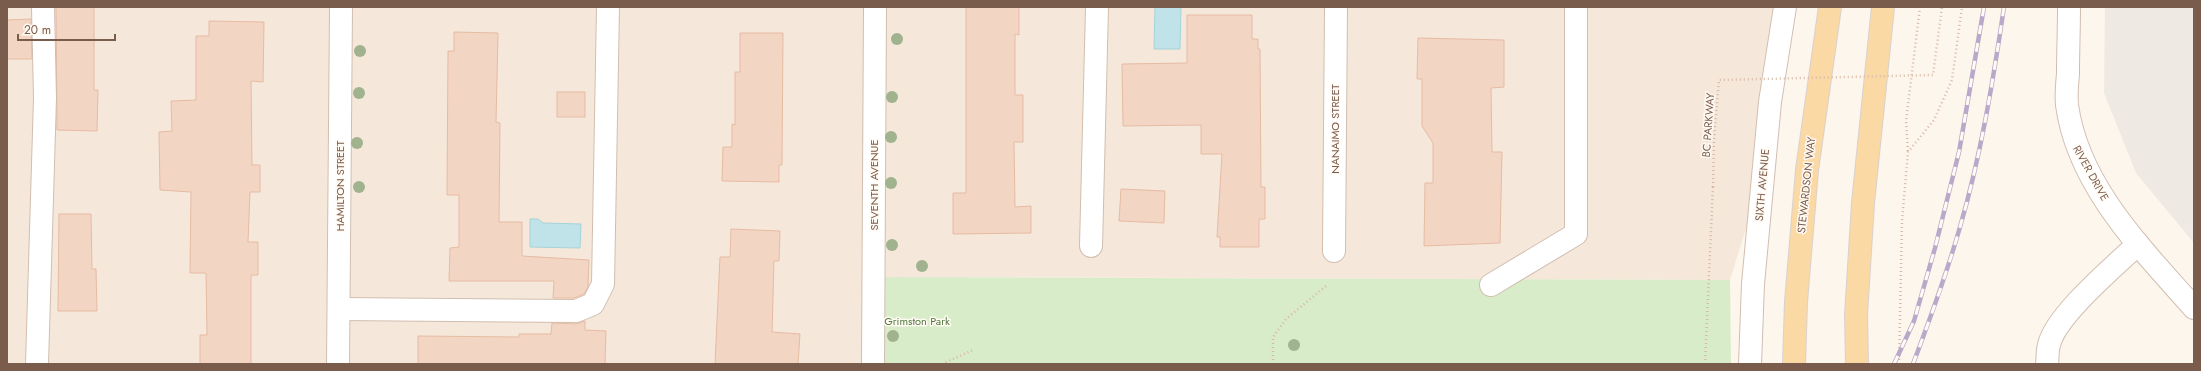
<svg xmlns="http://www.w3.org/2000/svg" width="2201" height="371" viewBox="0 0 2201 371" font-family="Jost,sans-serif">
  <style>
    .residential { fill: #f5e8da }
    .industrial { fill: #efe9e4 }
    .green { fill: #d8ecc9 }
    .water { fill: #bfe3e8; stroke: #a5d3da }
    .building { fill: #f3d5c3; stroke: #e6bba3 }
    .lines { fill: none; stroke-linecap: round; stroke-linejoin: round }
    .minor-casing { stroke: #d1beb0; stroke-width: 24 }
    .major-casing { stroke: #dad1cd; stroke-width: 24 }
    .path { stroke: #d9b8a5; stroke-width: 2.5; stroke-dasharray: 1 3; stroke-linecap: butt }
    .minor { stroke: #fff; stroke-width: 22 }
    .major { stroke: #fbd9a5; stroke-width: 22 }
    .rail-casing { stroke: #b9a8c9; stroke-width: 4.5 }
    .rail { stroke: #fffaf3; stroke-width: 3; stroke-dasharray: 9; stroke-linecap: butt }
    .path-bridge { stroke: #d9b8a5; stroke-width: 2.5; stroke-dasharray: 1 3; stroke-linecap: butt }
    .tree { fill: #a0b28e }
    .labels { text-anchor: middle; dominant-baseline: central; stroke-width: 3; stroke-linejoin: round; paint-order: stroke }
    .street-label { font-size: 11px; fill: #7a5c4d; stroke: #fffaf3 }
    .park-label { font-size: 11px; fill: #537a41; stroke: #fffaf3 }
  </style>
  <rect width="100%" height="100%" fill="#fdf6ec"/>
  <path class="residential" d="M7,7H1785L1763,174L1730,280L966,277L873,364H7Z"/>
  <path class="industrial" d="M2105,7H2194V243L2136,173L2104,93Z"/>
  <path class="green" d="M873,277L1730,280L1731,364H873Z"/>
  <g class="water">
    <path d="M1155,7H1181L1180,49H1154Z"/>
    <path d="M530,219H538L543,223L581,224L580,248L530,247Z"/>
  </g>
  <g class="building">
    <path d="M56,7H94V90H98L97,131L57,130Z"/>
    <path d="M966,7H1019V35L1015,34V95H1023V142H1014L1015,207L1031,206V233L953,234V193H966Z"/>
    <path d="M1187,15H1252V39H1258V49H1260L1261,187H1265V219H1259V247H1220V237H1217L1222,154H1201V125L1123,126L1122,64L1187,63Z"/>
    <path d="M31,19L32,59H7V20Z"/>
    <path d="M209,21L264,22L263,82L251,81L252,165H260V192H250L248,242H258V275H251V364H200V335H207L206,273H190L191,192L160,190L159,132L172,131L171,101L196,100V36H209Z"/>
    <path d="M454,32L498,33L496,122L500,123L499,222H522V256L589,260L588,287L584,294L574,298H553L554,281H449L450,248L459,247V195H447L448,51H454Z"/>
    <path d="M740,33H783L782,165H779V182L722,181L723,147H732V124L735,125V72H740Z"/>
    <path d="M1418,38L1504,40V87L1491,88L1492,152H1502L1500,243L1424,246L1425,183H1433V143L1422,126V79H1417Z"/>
    <rect x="557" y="92" width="28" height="25"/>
    <path d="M1121,189L1165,191L1164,223L1119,221Z"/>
    <path d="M59,214H91L92,269H96L97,311H58Z"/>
    <path d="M731,229L780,231L779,261H774L772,332L800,334L798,364H715L720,257H730Z"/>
    <path d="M585,321V330L606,331L605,364H418V336L519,337V334H551L552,323L576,324Z"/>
  </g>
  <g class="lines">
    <defs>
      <g id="minor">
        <path d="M2069,7C2069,29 2068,52 2068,74C2067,84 2066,95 2067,105C2078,186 2142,249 2194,308"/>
        <path d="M1091,246L1097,7"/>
        <path d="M1334,251L1336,7"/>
        <path d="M1491,285L1576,234V7"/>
        <path d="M339,309L576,311L593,304L603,284L608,7"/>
        <path d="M37,364L45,98L43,7"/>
        <path d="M338,364L341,7"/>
        <path d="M873,364L875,7"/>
        <path d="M1750,364L1753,284L1770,102L1785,7"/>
        <path d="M2047,364C2048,358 2047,351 2049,345C2055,316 2115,266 2138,244"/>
      </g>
      <g id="major">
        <path d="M1794,364L1796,302L1807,170L1830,7"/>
        <path d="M1857,364L1856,315L1863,203L1883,7"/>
      </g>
    </defs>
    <use href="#minor" class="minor-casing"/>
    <use href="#major" class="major-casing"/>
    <g class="path">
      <path d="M1908,151L1906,121L1920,7"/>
      <path d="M942,364L973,350"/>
      <path d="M1273,364V337L1286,319L1326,286"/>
      <path d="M1705,364L1713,187"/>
      <path d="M1899,364L1902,221L1908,152L1934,120L1952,80L1962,7"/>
    </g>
    <use href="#minor" class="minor"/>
    <use href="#major" class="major"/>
    <defs>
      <g id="rail">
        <path d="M1894,364L1914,321L1935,248L1959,152L1984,7"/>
        <path d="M1913,364C1930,319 1947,273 1960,227C1981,155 1993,81 2004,7"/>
      </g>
    </defs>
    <use href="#rail" class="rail-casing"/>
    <use href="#rail" class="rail"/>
    <path class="path-bridge" d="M1713,187L1714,140L1719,80L1933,75L1942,7"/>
  </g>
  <g class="tree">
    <circle cx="897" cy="39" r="6"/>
    <circle cx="360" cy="51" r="6"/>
    <circle cx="359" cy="93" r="6"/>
    <circle cx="892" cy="97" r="6"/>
    <circle cx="891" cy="137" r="6"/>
    <circle cx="357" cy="143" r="6"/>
    <circle cx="891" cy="183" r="6"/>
    <circle cx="359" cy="187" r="6"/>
    <circle cx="892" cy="245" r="6"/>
    <circle cx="922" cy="266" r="6"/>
    <circle cx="893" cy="336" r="6"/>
    <circle cx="1294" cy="345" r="6"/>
  </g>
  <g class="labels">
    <g class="street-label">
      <text transform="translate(1708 125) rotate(-86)">BC PARKWAY</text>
      <text transform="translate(1335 129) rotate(-90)">NANAIMO STREET</text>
      <text transform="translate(2091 173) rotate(61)">RIVER DRIVE</text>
      <text transform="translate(874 185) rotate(-90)">SEVENTH AVENUE</text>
      <text transform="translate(1762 185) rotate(-85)">SIXTH AVENUE</text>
      <text transform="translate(1806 185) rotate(-84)">STEWARDSON WAY</text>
      <text transform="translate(340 186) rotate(-90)">HAMILTON STREET</text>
    </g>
    <g class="park-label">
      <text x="917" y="321">Grimston Park</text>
    </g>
  </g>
  <rect width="2201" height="371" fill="none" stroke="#7a5c4d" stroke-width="16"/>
  <path d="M18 34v6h97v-6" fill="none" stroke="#7a5c4d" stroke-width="2"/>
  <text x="24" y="34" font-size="12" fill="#7a5c4d" stroke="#fffaf3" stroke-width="3" paint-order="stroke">20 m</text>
</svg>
